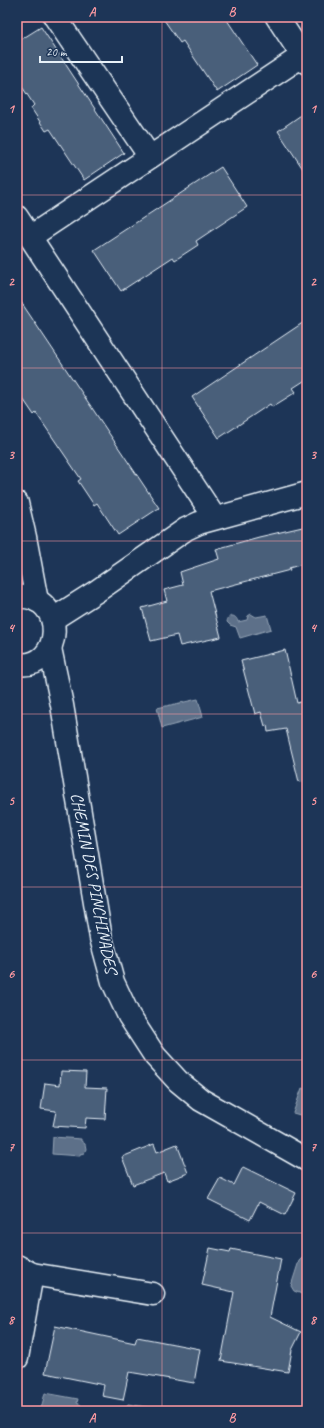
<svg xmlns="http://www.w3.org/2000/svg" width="324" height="1428" viewBox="0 0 324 1428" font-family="Caveat,sans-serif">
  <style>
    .water { fill: #5d7089; stroke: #95a4b5 }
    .building { fill: #495e7a; stroke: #e8f1f8 }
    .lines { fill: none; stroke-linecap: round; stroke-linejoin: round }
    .minor-casing { stroke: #e8f1f8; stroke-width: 25 }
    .minor { stroke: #1d3557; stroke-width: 22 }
    .grid { fill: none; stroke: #ff9aa2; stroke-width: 1; stroke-opacity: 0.55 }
    .labels { text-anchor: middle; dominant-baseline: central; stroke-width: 3; stroke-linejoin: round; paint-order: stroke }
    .street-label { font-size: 17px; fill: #e8f1f8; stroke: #1d3557 }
    .neatline { fill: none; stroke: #ff9aa2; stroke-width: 1.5 }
    .grid-label { font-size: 13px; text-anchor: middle; font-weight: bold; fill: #ff9aa2 }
  </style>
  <rect width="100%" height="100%" fill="#1d3557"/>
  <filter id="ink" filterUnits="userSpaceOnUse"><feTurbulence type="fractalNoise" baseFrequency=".025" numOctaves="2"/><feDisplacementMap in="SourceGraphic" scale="8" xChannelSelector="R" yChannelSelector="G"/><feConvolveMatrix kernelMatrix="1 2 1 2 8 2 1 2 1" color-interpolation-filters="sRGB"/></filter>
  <g filter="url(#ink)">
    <g class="water">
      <path d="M251,614L256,617L267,615L271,629L240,638L236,627L230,625L227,622C228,614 236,614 238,622L247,620L248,616Z"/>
      <path d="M198,699L203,717L162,728L157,708Z"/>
      <path d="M302,1088L307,1090V1117L293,1113Z"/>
      <path d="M53,1137L81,1139V1141L85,1144L86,1149L84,1153L80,1154V1156L52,1154Z"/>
      <path d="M302,1258L307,1260V1290L302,1294L294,1291L291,1286L299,1261Z"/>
      <path d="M45,1393L78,1399L77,1403L81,1405L80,1411H52L41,1409Z"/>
      <path d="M128,1404L163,1410V1411H121Z"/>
    </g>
    <g class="building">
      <path d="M162,17H225L257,65L217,92L183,41L180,43Z"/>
      <path d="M41,27L124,153L84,180L50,129L46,131L31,108L34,105L17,79V42Z"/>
      <path d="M307,111V175L278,131Z"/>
      <path d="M221,167L247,207L196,241L198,245L175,260L173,257L121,291L94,250Z"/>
      <path d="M17,296L159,508L118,535L97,503L94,505L78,481L81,479L36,413L34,415L17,390Z"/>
      <path d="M307,320V379L293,388L296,392L272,407L270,404L219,438L192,397Z"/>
      <path d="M307,526V563L289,568L290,570L209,591L221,637L180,646L177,635L151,641L142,608L167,601L164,590L183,585L180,572L219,559L216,549L259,537Z"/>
      <path d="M285,650L297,703L307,700V781L299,782L286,729L268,732L267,725L265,726L261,712L255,714L241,661Z"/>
      <path d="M61,1071L86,1072L85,1087L107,1088L105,1119L86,1118L85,1128L53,1126L56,1111L41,1109L45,1083L60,1085Z"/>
      <path d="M154,1144L157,1152L177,1144L188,1173L167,1181L164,1173L133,1185L122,1157Z"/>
      <path d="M243,1167L296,1193L285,1215L259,1202L250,1220L208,1199L220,1178L234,1185Z"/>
      <path d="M210,1248L230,1252L231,1249L281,1259L270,1317L301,1332L292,1350L288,1372L221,1361L234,1292L202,1285Z"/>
      <path d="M55,1326L135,1343L137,1337L200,1349L194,1383L129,1372L123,1400L102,1396L104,1385L45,1373Z"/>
    </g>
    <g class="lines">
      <defs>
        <g id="minor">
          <path d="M55,17L150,157"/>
          <path d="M277,17L307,63"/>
          <path d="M17,217L215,518"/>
          <path d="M30,237L302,56"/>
          <path d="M17,503L25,537L37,601"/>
          <path d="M17,597C68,593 64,671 17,664"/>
          <path d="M53,619L97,591L186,529L199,523L307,493"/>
          <path d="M50,648L62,705L101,938L113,982L129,1016L155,1056L178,1081L201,1100L307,1160"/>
          <path d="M17,1266L32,1274L17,1358"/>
          <path d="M32,1274L153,1294"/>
        </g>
      </defs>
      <use href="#minor" class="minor-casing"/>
      <use href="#minor" class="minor"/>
    </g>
  </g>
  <path class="grid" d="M162,17V1411M17,195H307M17,368H307M17,541H307M17,714H307M17,887H307M17,1060H307M17,1233H307"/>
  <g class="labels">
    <g class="street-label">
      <text transform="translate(94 883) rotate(79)">CHEMIN DES PINCHINADES</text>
    </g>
  </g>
  <rect width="324" height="1428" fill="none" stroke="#1d3557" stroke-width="44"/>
  <path d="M40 56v6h82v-6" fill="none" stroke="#e8f1f8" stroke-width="2"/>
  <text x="46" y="56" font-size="12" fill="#e8f1f8" stroke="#1d3557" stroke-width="3" paint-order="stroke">20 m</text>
  <rect x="22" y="22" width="280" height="1384" class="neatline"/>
  <g class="grid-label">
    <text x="92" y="16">A</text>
    <text x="232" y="16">B</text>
    <text x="11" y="113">1</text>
    <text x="313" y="113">1</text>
    <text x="11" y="286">2</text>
    <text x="313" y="286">2</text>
    <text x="11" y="459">3</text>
    <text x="313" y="459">3</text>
    <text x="11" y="632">4</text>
    <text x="313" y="632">4</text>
    <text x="11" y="805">5</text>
    <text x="313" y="805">5</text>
    <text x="11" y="978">6</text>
    <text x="313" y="978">6</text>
    <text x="11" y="1151">7</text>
    <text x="313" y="1151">7</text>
    <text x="11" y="1324">8</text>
    <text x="313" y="1324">8</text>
    <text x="92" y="1422">A</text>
    <text x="232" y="1422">B</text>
  </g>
</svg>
